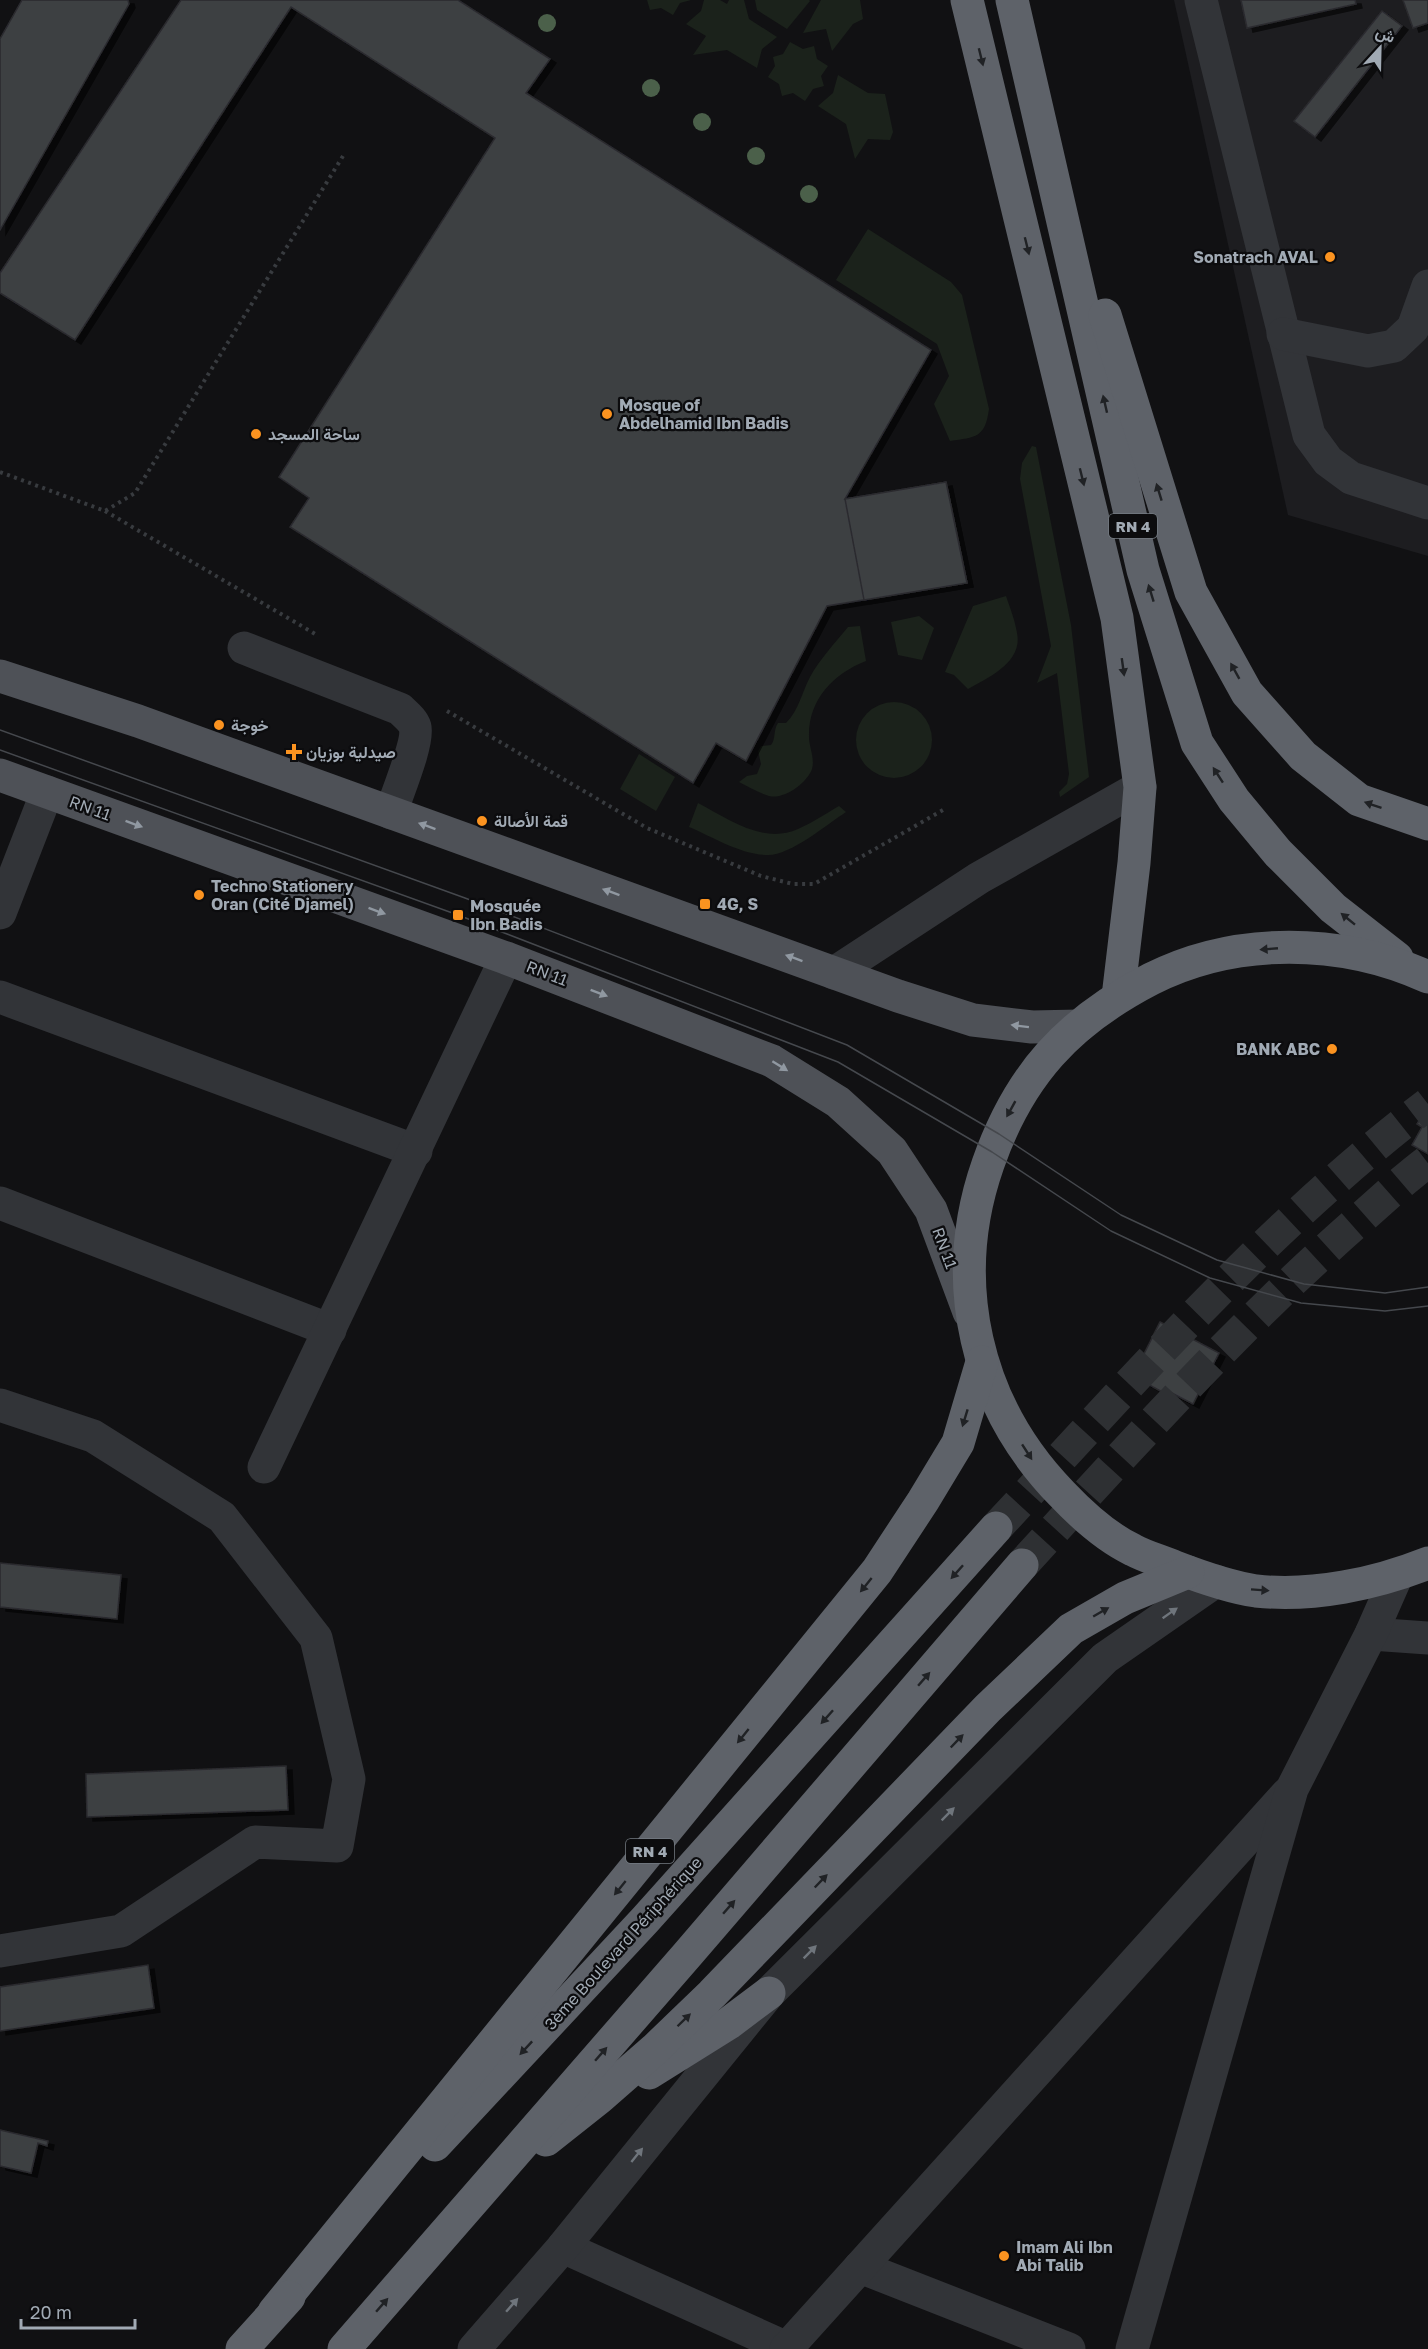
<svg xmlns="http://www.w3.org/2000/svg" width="1428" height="2349" viewBox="0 0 1428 2349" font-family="'Golos Text',Vazirmatn,sans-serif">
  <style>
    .built { fill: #1d1d20 }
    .green { fill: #1b221b }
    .building { fill: #3d3f43; stroke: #2b2b2f; stroke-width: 1.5; filter: url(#shadow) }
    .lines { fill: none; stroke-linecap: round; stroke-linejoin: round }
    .highway-tunnel { stroke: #2e3033; stroke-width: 33; stroke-dasharray: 33 16; stroke-linecap: butt }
    .path { stroke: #383b3f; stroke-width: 4; stroke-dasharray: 3 4.5; stroke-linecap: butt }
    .minor { stroke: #323438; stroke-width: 33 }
    .major { stroke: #4e5157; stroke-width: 33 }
    .highway { stroke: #5e6269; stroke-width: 33 }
    .tram { stroke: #45484d; stroke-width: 1.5 }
    .tree { fill: #4b604a }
    .oneway { fill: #202225 }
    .oneway2 { fill: #9098a1 }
    .oneway3 { fill: #6f757c }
    .poi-dot { fill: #fb9320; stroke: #0c0c0e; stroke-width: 2 }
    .labels { text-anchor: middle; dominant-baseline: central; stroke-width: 4.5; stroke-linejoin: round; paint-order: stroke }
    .shield { fill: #0c0c0e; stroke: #747b82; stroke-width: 1.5 }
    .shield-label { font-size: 15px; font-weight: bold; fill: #a1aab4 }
    .poi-label { font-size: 16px; font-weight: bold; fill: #a1aab4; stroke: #0c0c0e; text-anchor: start }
    .street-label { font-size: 16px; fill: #a1aab4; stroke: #0c0c0e }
  </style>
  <defs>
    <filter id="shadow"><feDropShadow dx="6" dy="4" stdDeviation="0" flood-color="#0009"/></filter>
  </defs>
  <rect width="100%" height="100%" fill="#111113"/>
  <path class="built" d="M1174,0H1428V556L1288,515Z"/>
  <g class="green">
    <path d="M647,0H691L680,3L673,15L661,8L650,10Z"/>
    <path d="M704,0H720L727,4L729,0H744L749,19L777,37L762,49L757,68L727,50L693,55L706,36L686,24L701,11Z"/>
    <path d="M755,0H809L810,1L787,29L757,10Z"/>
    <path d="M821,0H860L863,19L853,24L832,51L826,29L803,33Z"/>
    <path d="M790,42L803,49L814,46L817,59L828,66L821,76L824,86L813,89L805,101L793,93L782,96L779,84L768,77L775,66L773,57L783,54Z"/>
    <path d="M838,75L868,93L885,94L893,132L890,140L868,139L855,159L846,124L818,106L833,93Z"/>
    <path d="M868,229L951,282L962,295L989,409C985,438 976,437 950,441L934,404L949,376L937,344L836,280Z"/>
    <path d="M1032,446L1036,447L1071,625L1089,777L1060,797L1059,792L1067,784L1069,774L1057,673L1037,683L1051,646L1020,479L1022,463Z"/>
    <path d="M1006,596C1010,608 1015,620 1017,633C1023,662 989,677 968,689L954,675L945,672L973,606Z"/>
    <path d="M919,616L934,628L922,660L898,655L891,622Z"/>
    <path d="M860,626L866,661C833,674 808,700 809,737C809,747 815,758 812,769C807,783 784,800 769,796C759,793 749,787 739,782L747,776L757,774L761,764L758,751L761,746L771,745C776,739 773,730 778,723H786C799,710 802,692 810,677C820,659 835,643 848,627Z"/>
    <circle cx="894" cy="740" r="38"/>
    <path d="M639,754L675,777L656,811L620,789Z"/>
    <path d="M698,803C727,818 763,845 798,829C812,823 825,814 839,806L846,812C826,825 791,855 768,855C741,855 713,837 689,827Z"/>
  </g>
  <g class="building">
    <path d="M22,0H128L129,4L0,230V39Z"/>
    <path d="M181,0H458L550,59L526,93L931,350L845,499L946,482L967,583L827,606L746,761L716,743L693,783L290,527L309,498L279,477L495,138L291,7L75,340L0,293V273Z"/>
    <path d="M1241,0H1355L1356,4L1247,28Z"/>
    <path d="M1403,0H1428V23L1413,28Z"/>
    <path d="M1382,11L1402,26L1315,137L1294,121Z"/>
    <path d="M946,482L967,583L864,600L845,499Z"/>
    <path d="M1428,1105V1154L1412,1145L1422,1127L1417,1124Z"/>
    <path d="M1160,1322L1219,1353L1193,1404L1166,1390L1164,1393L1133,1376Z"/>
    <path d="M0,1563L121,1575L117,1619L0,1607Z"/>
    <path d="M286,1766L288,1810L87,1817L86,1774Z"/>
    <path d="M148,1965L154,2008L0,2031V1987Z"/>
    <path d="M0,2130L48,2141L47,2146L38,2143L31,2173L0,2166Z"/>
  </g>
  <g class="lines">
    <g class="highway-tunnel">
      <path d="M996,1528C1133,1381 1267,1226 1428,1104"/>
      <path d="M1022,1565C1131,1446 1238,1326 1359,1220C1382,1200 1404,1179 1428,1161"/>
    </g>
    <g class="path">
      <path d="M0,472L105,511L135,493L343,156"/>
      <path d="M105,511L317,635"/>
      <path d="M447,711L647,828L761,876L793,884H814L943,810"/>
    </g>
    <g class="minor">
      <path d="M1201,0L1309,435L1328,461L1351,478L1428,503"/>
      <path d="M1283,334L1368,351L1394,346L1413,328L1428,286"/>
      <path d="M244,648L400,709C405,714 413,720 415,727C419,742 396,796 391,813"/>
      <path d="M0,913L47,792"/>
      <path d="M834,973L979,878L1140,787"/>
      <path d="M0,997L416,1151"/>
      <path d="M0,1203L330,1330"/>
      <path d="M0,1405L93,1436L222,1517L316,1638L349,1779L337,1846L255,1842L121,1931L0,1951"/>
      <path d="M264,1467L506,958"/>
      <path d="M1371,1634L1428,1638"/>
      <path d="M563,2247L787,2348"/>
      <path d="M860,2267L1069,2349"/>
      <path d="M474,2349L563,2247L769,1993L1105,1658L1216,1581"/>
      <path d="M786,2349L1287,1794"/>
      <path d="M1132,2349L1292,1789L1371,1634L1397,1575"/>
    </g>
    <g class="major">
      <path d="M0,676L138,721L898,996L973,1020L1032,1027L1079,1026"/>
      <path d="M0,775L506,958L772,1061L838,1102L892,1151L931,1210L969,1312"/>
    </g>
    <g class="highway">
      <path d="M967,0L1117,618L1140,787L1134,863L1118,997"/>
      <path d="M1012,0L1143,570L1197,743L1234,800L1278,853L1333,908L1397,958"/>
      <path d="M1105,315L1191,592L1247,693L1303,756L1359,800L1428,824"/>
      <path d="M1428,977C1342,938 1236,936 1151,979C1068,1022 1019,1075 988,1164C947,1281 975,1405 1062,1494C1081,1514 1108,1538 1133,1550C1146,1557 1161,1561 1175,1567C1201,1577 1229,1587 1256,1591C1313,1597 1375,1584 1428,1563"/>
      <path d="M649,2073L729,2023L769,1993"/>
      <path d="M546,2140L599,2098L655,2049L712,1994L988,1708L1071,1629L1125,1598L1188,1572"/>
      <path d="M435,2145L645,1920L996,1528"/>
      <path d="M274,2312L877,1571L923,1501L958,1443L982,1362"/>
      <path d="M242,2349L289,2297"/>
      <path d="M344,2349L687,1955L1022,1565"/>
    </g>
    <g class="tram">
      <path d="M0,730L465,898L847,1045L999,1134L1121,1215L1217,1260L1304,1284L1385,1293L1428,1287"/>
      <path d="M0,750L458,915L838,1062L992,1152L1111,1231L1210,1278L1301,1303L1385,1311L1428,1306"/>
    </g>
  </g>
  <g class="tree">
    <circle cx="547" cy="23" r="9"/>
    <circle cx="651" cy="88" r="9"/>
    <circle cx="702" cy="122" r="9"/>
    <circle cx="756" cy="156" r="9"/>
    <circle cx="809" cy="194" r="9"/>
  </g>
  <defs><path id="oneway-solid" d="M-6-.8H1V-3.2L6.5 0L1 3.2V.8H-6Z" transform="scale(1.5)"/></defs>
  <g class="oneway">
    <use href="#oneway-solid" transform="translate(981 57) rotate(76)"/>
    <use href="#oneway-solid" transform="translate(1027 246) rotate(76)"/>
    <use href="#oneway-solid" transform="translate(1105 404) rotate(-103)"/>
    <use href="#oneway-solid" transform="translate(1082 477) rotate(76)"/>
    <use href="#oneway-solid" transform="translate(1159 492) rotate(-107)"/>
    <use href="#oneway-solid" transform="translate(1151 593) rotate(-107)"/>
    <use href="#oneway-solid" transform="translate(1123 667) rotate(82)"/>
    <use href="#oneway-solid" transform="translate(1235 671) rotate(-119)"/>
    <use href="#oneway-solid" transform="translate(1218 775) rotate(-123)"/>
    <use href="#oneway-solid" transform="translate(1373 805) rotate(-161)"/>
    <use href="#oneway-solid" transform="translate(1348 919) rotate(-141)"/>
    <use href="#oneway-solid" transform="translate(1269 949) rotate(175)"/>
    <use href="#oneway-solid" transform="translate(1011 1109) rotate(119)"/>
    <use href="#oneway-solid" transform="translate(965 1418) rotate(107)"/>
    <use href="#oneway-solid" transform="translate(1027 1452) rotate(57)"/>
    <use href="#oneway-solid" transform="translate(957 1572) rotate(132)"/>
    <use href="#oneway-solid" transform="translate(866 1585) rotate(129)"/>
    <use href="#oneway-solid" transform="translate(1260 1590) rotate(4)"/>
    <use href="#oneway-solid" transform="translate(1101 1612) rotate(-30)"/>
    <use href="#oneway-solid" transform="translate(924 1679) rotate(-49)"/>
    <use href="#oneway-solid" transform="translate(827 1717) rotate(132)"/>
    <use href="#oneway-solid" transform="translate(743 1736) rotate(129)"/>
    <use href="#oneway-solid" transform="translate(957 1741) rotate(-46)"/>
    <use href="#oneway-solid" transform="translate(821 1881) rotate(-46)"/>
    <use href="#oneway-solid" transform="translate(620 1888) rotate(129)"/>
    <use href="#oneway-solid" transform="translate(729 1907) rotate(-49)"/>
    <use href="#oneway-solid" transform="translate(684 2020) rotate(-44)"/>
    <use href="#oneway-solid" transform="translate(526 2048) rotate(133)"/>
    <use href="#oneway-solid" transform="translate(601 2054) rotate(-49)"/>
    <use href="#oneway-solid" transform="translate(382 2305) rotate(-49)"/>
  </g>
  <g class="oneway2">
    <use href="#oneway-solid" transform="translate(134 824) rotate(20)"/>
    <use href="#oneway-solid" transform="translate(427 826) rotate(-160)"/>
    <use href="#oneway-solid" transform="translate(611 892) rotate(-160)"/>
    <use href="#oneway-solid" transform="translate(377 911) rotate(20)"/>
    <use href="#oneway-solid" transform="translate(794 958) rotate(-160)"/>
    <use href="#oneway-solid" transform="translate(599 993) rotate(21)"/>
    <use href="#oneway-solid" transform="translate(1020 1026) rotate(-173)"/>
    <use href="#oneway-solid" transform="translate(780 1066) rotate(32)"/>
  </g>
  <g class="oneway3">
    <use href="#oneway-solid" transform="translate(1170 1613) rotate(-35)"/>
    <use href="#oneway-solid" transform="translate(948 1814) rotate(-45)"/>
    <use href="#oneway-solid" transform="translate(810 1952) rotate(-45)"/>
    <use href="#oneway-solid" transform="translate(637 2155) rotate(-51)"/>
    <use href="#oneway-solid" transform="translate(512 2305) rotate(-49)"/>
  </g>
  <g class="poi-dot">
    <circle cx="1330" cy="257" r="6"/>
    <circle cx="607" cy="414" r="6"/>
    <circle cx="256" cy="434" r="6"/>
    <circle cx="219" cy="725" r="6"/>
    <path d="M291 743h6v6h6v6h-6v6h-6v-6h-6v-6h6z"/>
    <circle cx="482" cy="821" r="6"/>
    <circle cx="199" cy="895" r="6"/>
    <rect x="699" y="898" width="12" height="12" rx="3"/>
    <rect x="452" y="909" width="12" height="12" rx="3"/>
    <circle cx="1332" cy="1049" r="6"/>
    <circle cx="1004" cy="2256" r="6"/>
  </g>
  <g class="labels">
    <g class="shield">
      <rect x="1109" y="514" width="48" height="24" rx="4.5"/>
      <rect x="626" y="1839" width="48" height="24" rx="4.5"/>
    </g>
    <g class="shield-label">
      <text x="1133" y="526">RN 4</text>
      <text x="650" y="1851">RN 4</text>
    </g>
    <g class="poi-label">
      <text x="1318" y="257" text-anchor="end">Sonatrach AVAL</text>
      <text x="619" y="405">Mosque of<tspan x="619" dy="18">Abdelhamid Ibn Badis</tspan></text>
      <text x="268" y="434">ساحة المسجد</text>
      <text x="231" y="725">خوجة</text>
      <text x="306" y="752">صيدلية بوزيان</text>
      <text x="494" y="821">قمة الأصالة</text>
      <text x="211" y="886">Techno Stationery<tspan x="211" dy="18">Oran (Cité Djamel)</tspan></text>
      <text x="717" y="904">4G, S</text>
      <text x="470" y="906">Mosquée<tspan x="470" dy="18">Ibn Badis</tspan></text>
      <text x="1320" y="1049" text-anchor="end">BANK ABC</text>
      <text x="1016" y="2247">Imam Ali Ibn<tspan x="1016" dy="18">Abi Talib</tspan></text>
    </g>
    <g class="street-label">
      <text transform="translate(90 808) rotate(20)">RN 11</text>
      <text transform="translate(547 973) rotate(21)">RN 11</text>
      <text transform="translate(945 1248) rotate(70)">RN 11</text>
      <text transform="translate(623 1943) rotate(-48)">3ème Boulevard Périphérique</text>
    </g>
  </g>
  <g transform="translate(1380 48) rotate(22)" stroke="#0c0c0e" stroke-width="4.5" paint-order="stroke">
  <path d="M0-4.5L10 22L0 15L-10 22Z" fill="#a1aab4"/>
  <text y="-9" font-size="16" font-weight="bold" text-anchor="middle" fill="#a1aab4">ش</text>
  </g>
  <path d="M21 2319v9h114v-9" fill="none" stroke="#a1aab4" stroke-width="3"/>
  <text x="30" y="2319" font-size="18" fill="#a1aab4" stroke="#0c0c0e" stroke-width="4.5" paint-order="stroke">20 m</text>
</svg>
